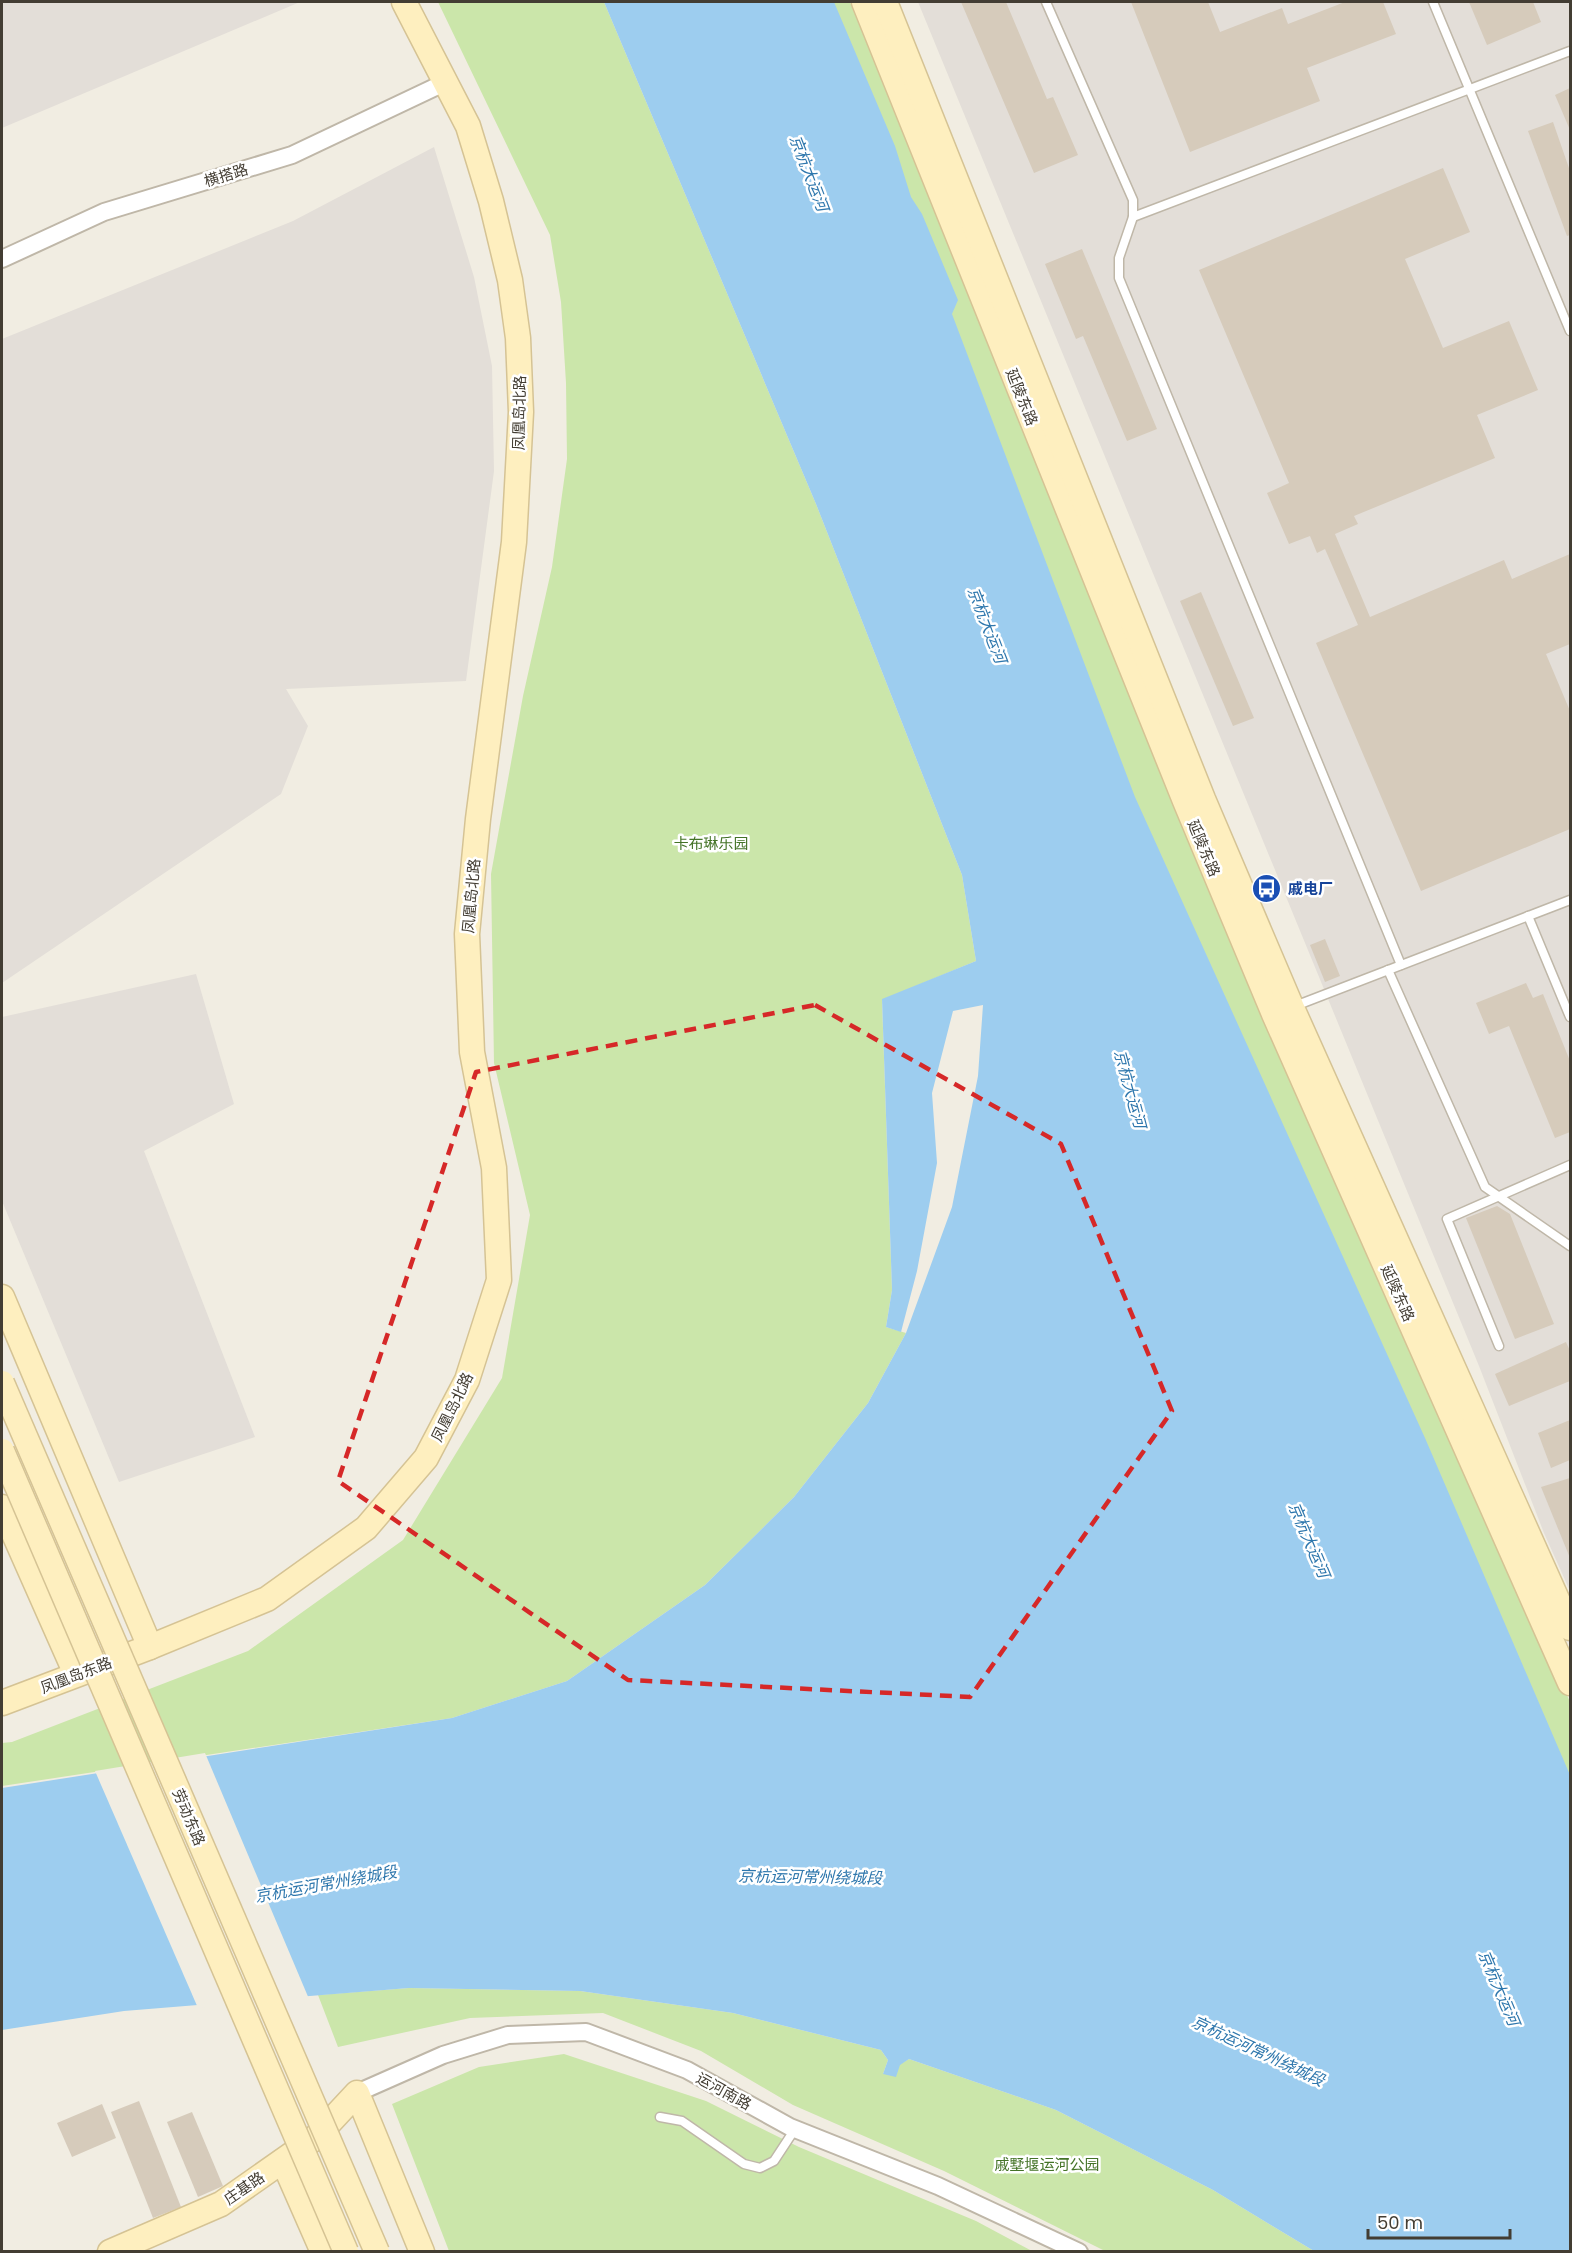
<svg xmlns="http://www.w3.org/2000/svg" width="1572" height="2253" viewBox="0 0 1572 2253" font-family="Poppins,'Noto Sans SC',sans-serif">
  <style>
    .industrial { fill: #e3ded8 }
    .green { fill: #cbe6aa }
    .water { fill: #9dcdef }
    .pier { fill: #f1ede2 }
    .building { fill: #d6cbbb }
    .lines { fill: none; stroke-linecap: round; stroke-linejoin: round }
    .lane-casing { stroke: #bfb7a8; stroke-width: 11 }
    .street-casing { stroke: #bfb7a8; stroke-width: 20 }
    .secondary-casing { stroke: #d5c394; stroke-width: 27 }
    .lane { stroke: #fff; stroke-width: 8 }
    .street { stroke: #fff; stroke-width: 16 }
    .secondary { stroke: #feefbf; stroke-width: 24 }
    .secondary-bridge-casing { stroke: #d5c394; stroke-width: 27; stroke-linecap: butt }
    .secondary-bridge { stroke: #feefbf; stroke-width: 24 }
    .marked { fill: none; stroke: #d62828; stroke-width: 4.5; stroke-dasharray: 12 8; stroke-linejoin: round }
    .labels { text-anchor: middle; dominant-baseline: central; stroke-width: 5; stroke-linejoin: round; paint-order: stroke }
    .street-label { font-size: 15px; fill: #433d33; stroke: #fff }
    .park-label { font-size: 15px; fill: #447327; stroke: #fff }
    .transit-label { font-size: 15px; font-weight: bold; fill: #164399; stroke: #fff; text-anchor: start }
    .water-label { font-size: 16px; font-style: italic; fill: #2e77ad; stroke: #fff }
  </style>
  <rect width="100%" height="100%" fill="#f1ede2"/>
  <g class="industrial">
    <path d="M2,2H300L2,128Z"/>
    <path d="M918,2H1570V1591L1544,1533L1479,1366Z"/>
    <path d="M434,147L474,277L492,366L494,471L466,681L286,689L308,726L281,794L2,983V339L293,221Z"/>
    <path d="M196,974L234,1104L144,1151L255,1437L119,1482L2,1201V1017Z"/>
  </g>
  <g class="green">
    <path d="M438,2H604L816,504L962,875L976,961L882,1000L892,1290L886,1327L906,1333L868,1403L794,1497L705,1585L567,1681L452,1718L2,1786V1743L12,1742L248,1651L403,1540L502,1378L530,1215L494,1063L491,874L523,696L552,567L567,459L566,383L561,302L550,235Z"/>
    <path d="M818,2H850L1169,795L1570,1702V1826L1138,812Z"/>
    <path d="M409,1988L580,1991L733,2013L881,2050L888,2060L883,2074L909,2059L1056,2110L1213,2190L1314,2251H1105L944,2171L793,2105L701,2051L603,2013L470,2018L338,2047L318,1995Z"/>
    <path d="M564,2054L706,2101L799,2147L976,2221L1032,2251H449L392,2104L479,2067Z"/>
  </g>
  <path class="water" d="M604,2H834L895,146L911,197L922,214L958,300L952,314L1135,797L1425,1438L1570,1775V2251H1314L1213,2190L1056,2110L909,2059L900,2065L896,2077L883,2074L888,2060L881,2050L733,2013L580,1991L409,1988L124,2011L2,2030V1788L452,1718L567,1681L705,1585L794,1497L868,1403L906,1333L952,1207L978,1076L983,1005L953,1011L932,1093L937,1163L917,1271L901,1332L886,1327L892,1290L882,999L976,961L962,875L816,504Z"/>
  <path class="pier" d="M205,1753L309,1999L198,2008L95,1771Z"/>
  <g class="building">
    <path d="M961,2H1006L1047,99L1053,97L1078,155L1034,173Z"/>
    <path d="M1131,2H1208L1220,32L1282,8L1288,24L1345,2H1383L1396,34L1307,68L1320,101L1190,152Z"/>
    <path d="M1469,2H1533L1541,22L1487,45Z"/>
    <path d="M1570,88V130L1555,95Z"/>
    <path d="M1553,122L1570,171V235L1567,236L1528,131Z"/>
    <path d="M1443,168L1470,232L1405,259L1443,348L1509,321L1538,390L1477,415L1495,458L1354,516L1358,524L1335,534L1370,617L1504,560L1512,579L1570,554V644L1546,654L1570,711V829L1421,891L1316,643L1358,625L1325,549L1317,553L1310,536L1289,544L1267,493L1289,483L1199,270Z"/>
    <path d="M1082,249L1157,429L1127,441L1083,336L1076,339L1045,264Z"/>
    <path d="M1201,592L1254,718L1233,726L1180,601Z"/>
    <path d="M1325,939L1340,976L1325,982L1310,945Z"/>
    <path d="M1526,983L1533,998L1543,994L1570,1061V1132L1555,1138L1509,1026L1489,1034L1476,1003Z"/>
    <path d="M1497,1206L1510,1214L1554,1324L1515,1339L1466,1218Z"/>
    <path d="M1566,1342L1570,1351V1381L1509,1406L1495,1374Z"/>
    <path d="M1570,1420V1460L1551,1468L1538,1433Z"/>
    <path d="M1570,1478V1558L1541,1487Z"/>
    <path d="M139,2101L181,2207L153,2218L111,2112Z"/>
    <path d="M102,2104L116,2138L72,2157L57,2123Z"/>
    <path d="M192,2112L223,2186L198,2197L167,2122Z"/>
  </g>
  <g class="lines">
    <defs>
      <g id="lane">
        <path d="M1046,2L1133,200V217L1119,258V278L1401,965"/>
        <path d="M1433,2L1570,331"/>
        <path d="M1133,217L1570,51"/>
        <path d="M1528,916L1570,1017"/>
        <path d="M1388,970L1485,1187L1570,1246"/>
        <path d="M1295,1006L1570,900"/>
        <path d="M1499,1346L1447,1219L1570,1165"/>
        <path d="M660,2117L682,2121L744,2164L760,2168L774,2161L795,2129"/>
      </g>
      <g id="street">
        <path d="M2,259L104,212L292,155L446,82"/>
        <path d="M357,2093L443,2055L508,2035L586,2032L687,2070L790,2127L938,2186L1079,2252"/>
      </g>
      <g id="secondary">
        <path d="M864,2L1185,801L1274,1014L1570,1683"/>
        <path d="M885,2L1203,799L1292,1008L1570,1628"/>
        <path d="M2,1297L150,1647"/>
        <path d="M2,1507L76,1674"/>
        <path d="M2,1703L150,1647L267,1599L366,1528L426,1458L467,1380L499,1280L494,1168L472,1052L467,934L478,819L514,542L521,412L518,338L510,280L491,201L468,126L404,2"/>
        <path d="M283,2161L323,2252"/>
        <path d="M110,2252L221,2204L315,2138L357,2093L422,2252"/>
      </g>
    </defs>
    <use href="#lane" class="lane-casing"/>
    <use href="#street" class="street-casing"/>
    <use href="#secondary" class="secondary-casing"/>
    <use href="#lane" class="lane"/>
    <use href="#street" class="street"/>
    <use href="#secondary" class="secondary"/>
    <defs>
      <g id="secondary-bridge">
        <path d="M2,1383L377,2252"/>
        <path d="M2,1451L346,2252"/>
      </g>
    </defs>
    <use href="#secondary-bridge" class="secondary-bridge-casing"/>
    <use href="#secondary-bridge" class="secondary-bridge"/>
  </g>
  <path class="marked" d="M815,1005L1061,1144L1172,1411L970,1697L628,1680L338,1481L476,1072Z"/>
  <defs>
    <symbol id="bus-disc" viewBox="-11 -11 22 22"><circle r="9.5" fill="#1a4fb4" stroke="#fff"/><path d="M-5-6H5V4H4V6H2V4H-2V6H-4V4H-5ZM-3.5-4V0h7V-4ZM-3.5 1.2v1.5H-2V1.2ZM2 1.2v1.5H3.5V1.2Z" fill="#fff"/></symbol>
  </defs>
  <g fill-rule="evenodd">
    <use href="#bus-disc" x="1250" y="872" width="33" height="33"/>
  </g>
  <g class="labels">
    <g class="street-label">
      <text transform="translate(226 175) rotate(-17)">横搭路</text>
      <text transform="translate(1022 397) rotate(68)">延陵东路</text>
      <text transform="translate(519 413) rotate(-89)">凤凰岛北路</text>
      <text transform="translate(1204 848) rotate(67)">延陵东路</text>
      <text transform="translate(471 896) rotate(-85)">凤凰岛北路</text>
      <text transform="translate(1398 1293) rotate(66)">延陵东路</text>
      <text transform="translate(452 1407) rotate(-64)">凤凰岛北路</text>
      <text transform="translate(76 1675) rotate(-21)">凤凰岛东路</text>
      <text transform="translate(189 1817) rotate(67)">劳动东路</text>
      <text transform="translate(724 2091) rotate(29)">运河南路</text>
      <text transform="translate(244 2188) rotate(-34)">庄基路</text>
    </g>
    <g class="park-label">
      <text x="711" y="843">卡布琳乐园</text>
      <text x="1047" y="2164">戚墅堰运河公园</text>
    </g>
    <g class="transit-label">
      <text x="1288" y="888">戚电厂</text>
    </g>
    <g class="water-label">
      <text transform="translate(809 173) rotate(69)">京杭大运河</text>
      <text transform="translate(987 625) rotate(69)">京杭大运河</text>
      <text transform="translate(1130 1089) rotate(75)">京杭大运河</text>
      <text transform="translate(1309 1540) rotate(67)">京杭大运河</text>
      <text transform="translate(810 1877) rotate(1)">京杭运河常州绕城段</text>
      <text transform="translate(326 1884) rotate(-10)">京杭运河常州绕城段</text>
      <text transform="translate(1499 1988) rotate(67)">京杭大运河</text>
      <text transform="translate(1258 2051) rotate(25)">京杭运河常州绕城段</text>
    </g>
  </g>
  <rect width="1572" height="2253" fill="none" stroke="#433d33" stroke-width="6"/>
  <path d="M1368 2229v9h142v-9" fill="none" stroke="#433d33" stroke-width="3"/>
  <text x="1377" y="2229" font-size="18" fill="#433d33" stroke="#ffffff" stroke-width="4.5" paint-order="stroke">50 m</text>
</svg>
